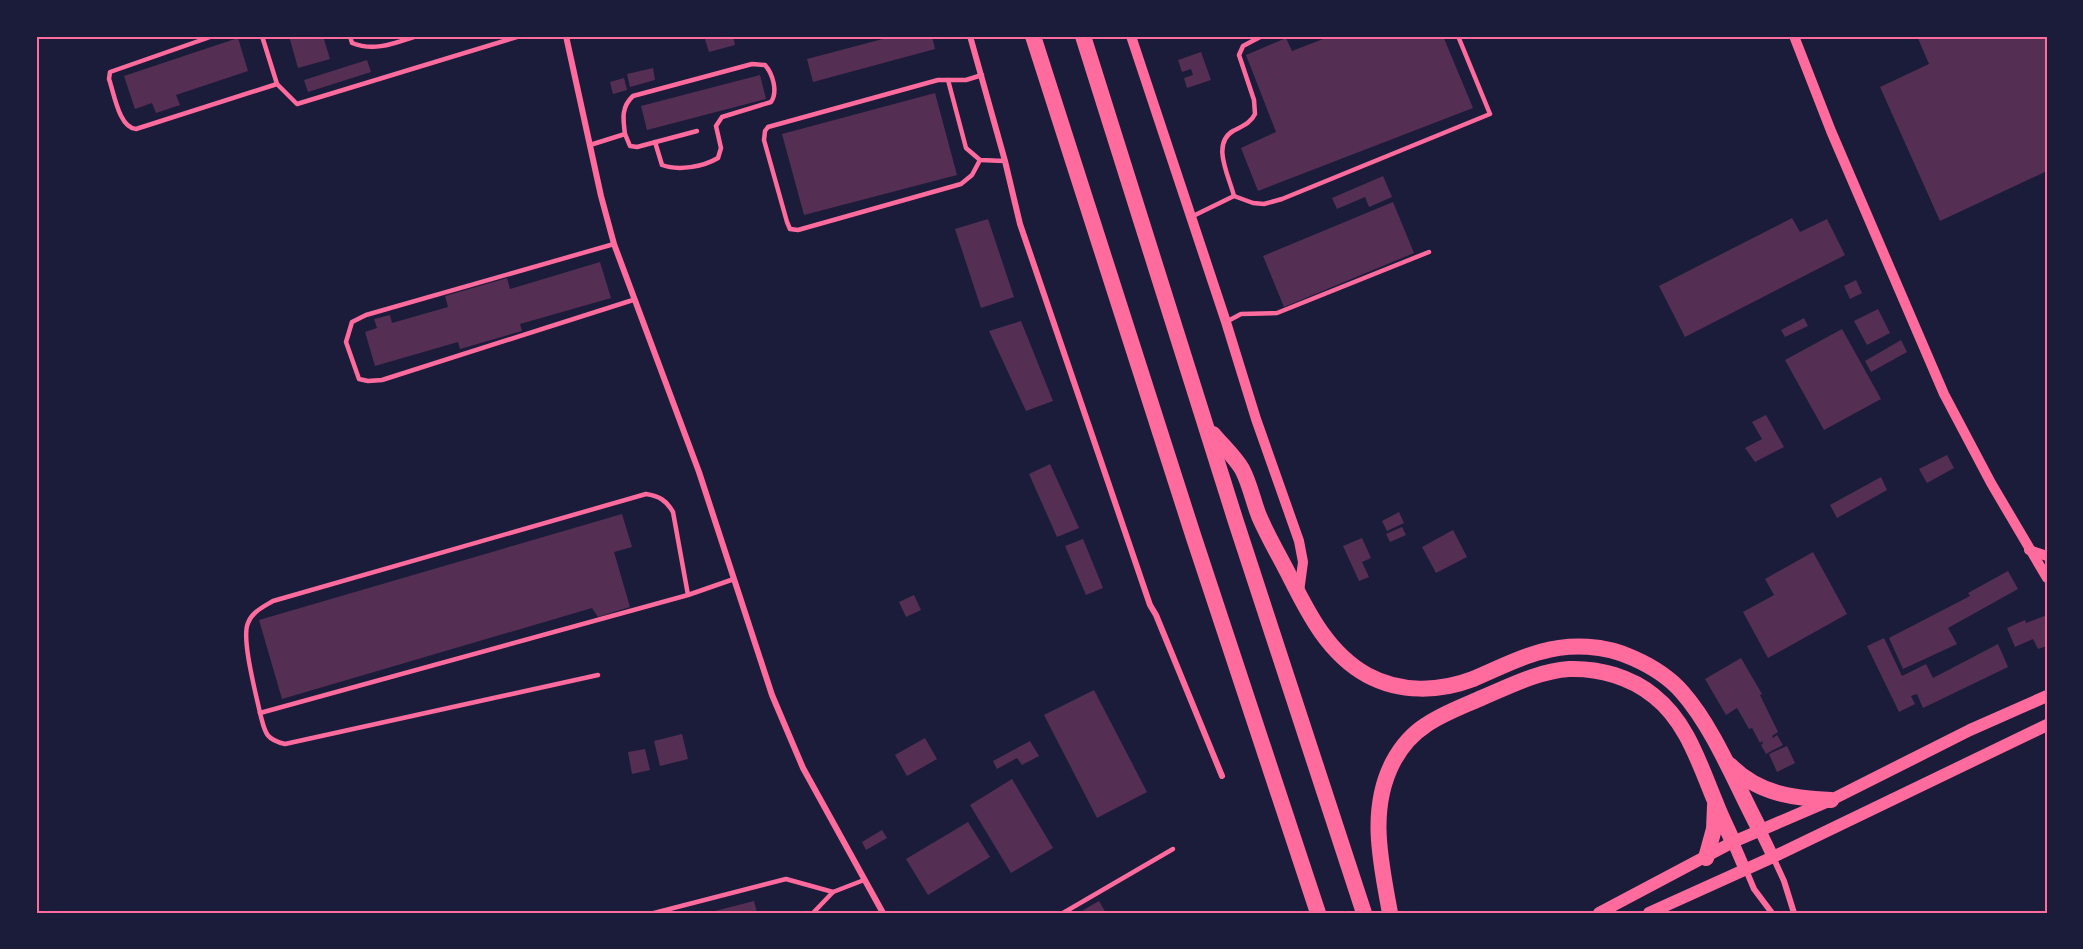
<svg xmlns="http://www.w3.org/2000/svg" width="2083" height="949" viewBox="0 0 2083 949" font-family="'Sofia Sans Condensed',sans-serif">
  <style>
    .building { fill: #542f53 }
    .lines { fill: none; stroke-linecap: round; stroke-linejoin: round }
    .service { stroke: #ff6b9d; stroke-width: 4.5 }
    .minor { stroke: #ff6b9d; stroke-width: 6 }
    .tertiary { stroke: #ff6b9d; stroke-width: 10 }
    .secondary { stroke: #ff6b9d; stroke-width: 12 }
    .trunk { stroke: #ff6b9d; stroke-width: 16 }
    .neatline { fill: none; stroke: #ff6b9d; stroke-width: 2 }
  </style>
  <rect width="100%" height="100%" fill="#1b1b3a"/>
  <g class="building">
    <path d="M289,36H323L330,59L298,68Z"/>
    <path d="M704,36H733L735,45L709,52Z"/>
    <path d="M894,36H932L935,49L813,82L807,59Z"/>
    <path d="M1331,36H1443L1473,108L1258,191L1241,148L1276,132L1246,55L1286,38L1292,51Z"/>
    <path d="M1917,36H2047V171L1940,221L1880,87L1929,64Z"/>
    <path d="M238,38L248,71L176,95L180,105L156,113L152,103L135,109L124,76Z"/>
    <path d="M1201,52L1211,80L1187,88L1184,78L1193,75L1191,69L1182,72L1178,60Z"/>
    <path d="M367,60L371,72L308,92L304,80Z"/>
    <path d="M653,68L655,80L630,87L627,74Z"/>
    <path d="M760,75L766,99L647,130L641,106Z"/>
    <path d="M624,78L627,90L613,94L610,82Z"/>
    <path d="M935,93L957,175L804,215L782,134Z"/>
    <path d="M1383,176L1392,197L1369,207L1365,197L1337,209L1332,198Z"/>
    <path d="M1393,202L1414,253L1284,307L1263,256Z"/>
    <path d="M1792,218L1800,232L1827,219L1845,255L1685,337L1659,286Z"/>
    <path d="M988,219L1014,297L981,308L955,229Z"/>
    <path d="M600,262L611,298L520,324L522,331L460,349L458,342L375,366L365,332L377,328L374,319L390,315L392,323L448,307L445,296L507,278L510,289Z"/>
    <path d="M1856,280L1862,293L1850,299L1844,286Z"/>
    <path d="M1878,309L1890,333L1867,345L1854,321Z"/>
    <path d="M1804,318L1808,326L1785,337L1781,330Z"/>
    <path d="M1021,321L1053,401L1026,411L989,331Z"/>
    <path d="M1842,329L1881,399L1824,430L1785,360Z"/>
    <path d="M1901,340L1907,352L1871,372L1865,361Z"/>
    <path d="M1766,415L1784,447L1755,462L1745,448L1762,439L1752,422Z"/>
    <path d="M1947,455L1954,468L1927,483L1919,469Z"/>
    <path d="M1050,464L1079,528L1057,537L1029,474Z"/>
    <path d="M1881,477L1887,490L1837,518L1830,505Z"/>
    <path d="M1399,512L1404,523L1387,531L1382,521Z"/>
    <path d="M622,514L632,547L614,552L630,607L598,617L592,608L282,699L259,620Z"/>
    <path d="M1402,527L1406,535L1390,542L1386,534Z"/>
    <path d="M1453,530L1467,557L1436,573L1422,547Z"/>
    <path d="M1362,538L1371,558L1362,562L1369,577L1359,581L1343,546Z"/>
    <path d="M1083,539L1103,588L1086,595L1065,546Z"/>
    <path d="M1813,552L1847,614L1768,658L1743,612L1774,595L1765,579Z"/>
    <path d="M2008,571L2018,589L1948,628L1957,644L1903,669L1889,638L1970,596L1968,593Z"/>
    <path d="M914,595L921,610L906,617L899,602Z"/>
    <path d="M2047,615V646L2038,649L2033,639L2015,647L2007,628L2025,620L2026,623Z"/>
    <path d="M1884,638L1902,676L1926,664L1933,678L1998,644L2008,667L1923,708L1917,694L1911,696L1915,704L1899,712L1867,646Z"/>
    <path d="M1741,658L1762,694L1760,695L1778,732L1772,736L1773,738L1777,735L1783,745L1766,754L1761,745L1763,743L1762,741L1760,743L1752,728L1749,729L1737,708L1726,715L1705,679Z"/>
    <path d="M1094,690L1147,792L1097,818L1044,715Z"/>
    <path d="M682,734L688,759L660,766L654,741Z"/>
    <path d="M925,738L937,759L907,776L895,755Z"/>
    <path d="M1030,741L1039,756L1022,765L1017,758L997,769L993,761Z"/>
    <path d="M1787,746L1795,763L1777,772L1769,754Z"/>
    <path d="M645,749L650,770L632,774L628,752Z"/>
    <path d="M1012,779L1053,848L1011,873L970,805Z"/>
    <path d="M968,822L990,857L928,895L906,859Z"/>
    <path d="M882,830L887,838L866,850L862,842Z"/>
    <path d="M754,901L757,913H711V912Z"/>
    <path d="M1099,901L1106,913H1078Z"/>
  </g>
  <g class="lines">
    <g class="service">
      <path d="M213,36L110,72L109,79C114,93 119,128 136,129L277,84"/>
      <path d="M262,36L277,84L297,104L520,36"/>
      <path d="M350,36L352,43C375,52 395,43 417,36"/>
      <path d="M1262,36L1243,46L1239,55L1254,100L1255,114C1250,124 1242,126 1233,131C1211,144 1229,176 1234,196L1253,203L1264,204L1282,199L1490,114L1458,36"/>
      <path d="M982,75L966,80H948L966,148L980,160L1005,161"/>
      <path d="M948,80H938L768,127L765,131L764,140L787,222L790,229L798,230L961,184L972,175L980,160"/>
      <path d="M625,134C623,119 621,107 633,96L752,64L765,65C773,74 778,92 771,102L722,117L716,126L721,148L718,158C703,167 678,171 662,165L655,142"/>
      <path d="M590,145L625,134L630,146L637,147L697,131"/>
      <path d="M1191,217L1234,196"/>
      <path d="M614,244L366,315L352,322L346,342L359,379L368,381L382,380L633,300"/>
      <path d="M1226,322L1241,314L1277,313L1429,252"/>
      <path d="M688,595L673,512C666,500 659,496 646,494L273,601C263,607 252,612 248,623C241,638 256,694 260,713L688,595L734,579"/>
      <path d="M260,713C265,731 264,739 285,744L598,675"/>
      <path d="M654,913L786,879L833,892"/>
      <path d="M813,913L833,892L864,880"/>
      <path d="M1063,913L1173,849"/>
    </g>
    <g class="minor">
      <path d="M566,36L601,196L614,244L699,472L772,695L803,768L883,913"/>
      <path d="M970,36L1005,161L1020,224L1150,605L1156,615L1222,776"/>
      <path d="M1773,857L1784,881L1794,913"/>
      <path d="M1746,870L1754,889L1772,913"/>
    </g>
    <g class="tertiary">
      <path d="M1131,36L1226,322L1256,419L1299,541L1303,562L1299,592"/>
      <path d="M1794,36L1831,131L1944,394L1991,483L2047,578"/>
      <path d="M2029,550L2047,556"/>
    </g>
    <g class="secondary">
      <path d="M1760,830L1773,857"/>
      <path d="M1733,842L1745,870"/>
      <path d="M1599,913L1733,842L1831,800L1970,730L2047,696"/>
      <path d="M1649,913L1773,857L2047,725"/>
    </g>
    <g class="trunk">
      <path d="M1033,36L1193,535L1318,913"/>
      <path d="M1083,36L1236,522L1364,913"/>
      <path d="M1213,434C1222,445 1235,457 1242,469C1250,484 1253,501 1259,516C1268,537 1280,557 1290,577C1309,615 1329,654 1367,675C1400,693 1439,692 1473,679C1495,670 1517,658 1540,652C1571,643 1605,645 1633,658C1651,666 1669,677 1682,692C1714,728 1737,787 1760,830"/>
      <path d="M1730,765C1758,794 1793,798 1831,800"/>
      <path d="M1706,858L1714,829L1715,806"/>
      <path d="M1390,913C1381,863 1368,810 1393,762C1401,747 1412,734 1426,725C1442,714 1461,707 1479,699C1508,687 1538,671 1569,669C1599,668 1631,677 1654,696C1687,722 1699,763 1715,801C1720,815 1727,828 1733,842"/>
    </g>
  </g>
  <rect width="2083" height="949" fill="none" stroke="#1b1b3a" stroke-width="75"/>
  <rect x="38" y="38" width="2008" height="874" class="neatline"/>
</svg>
